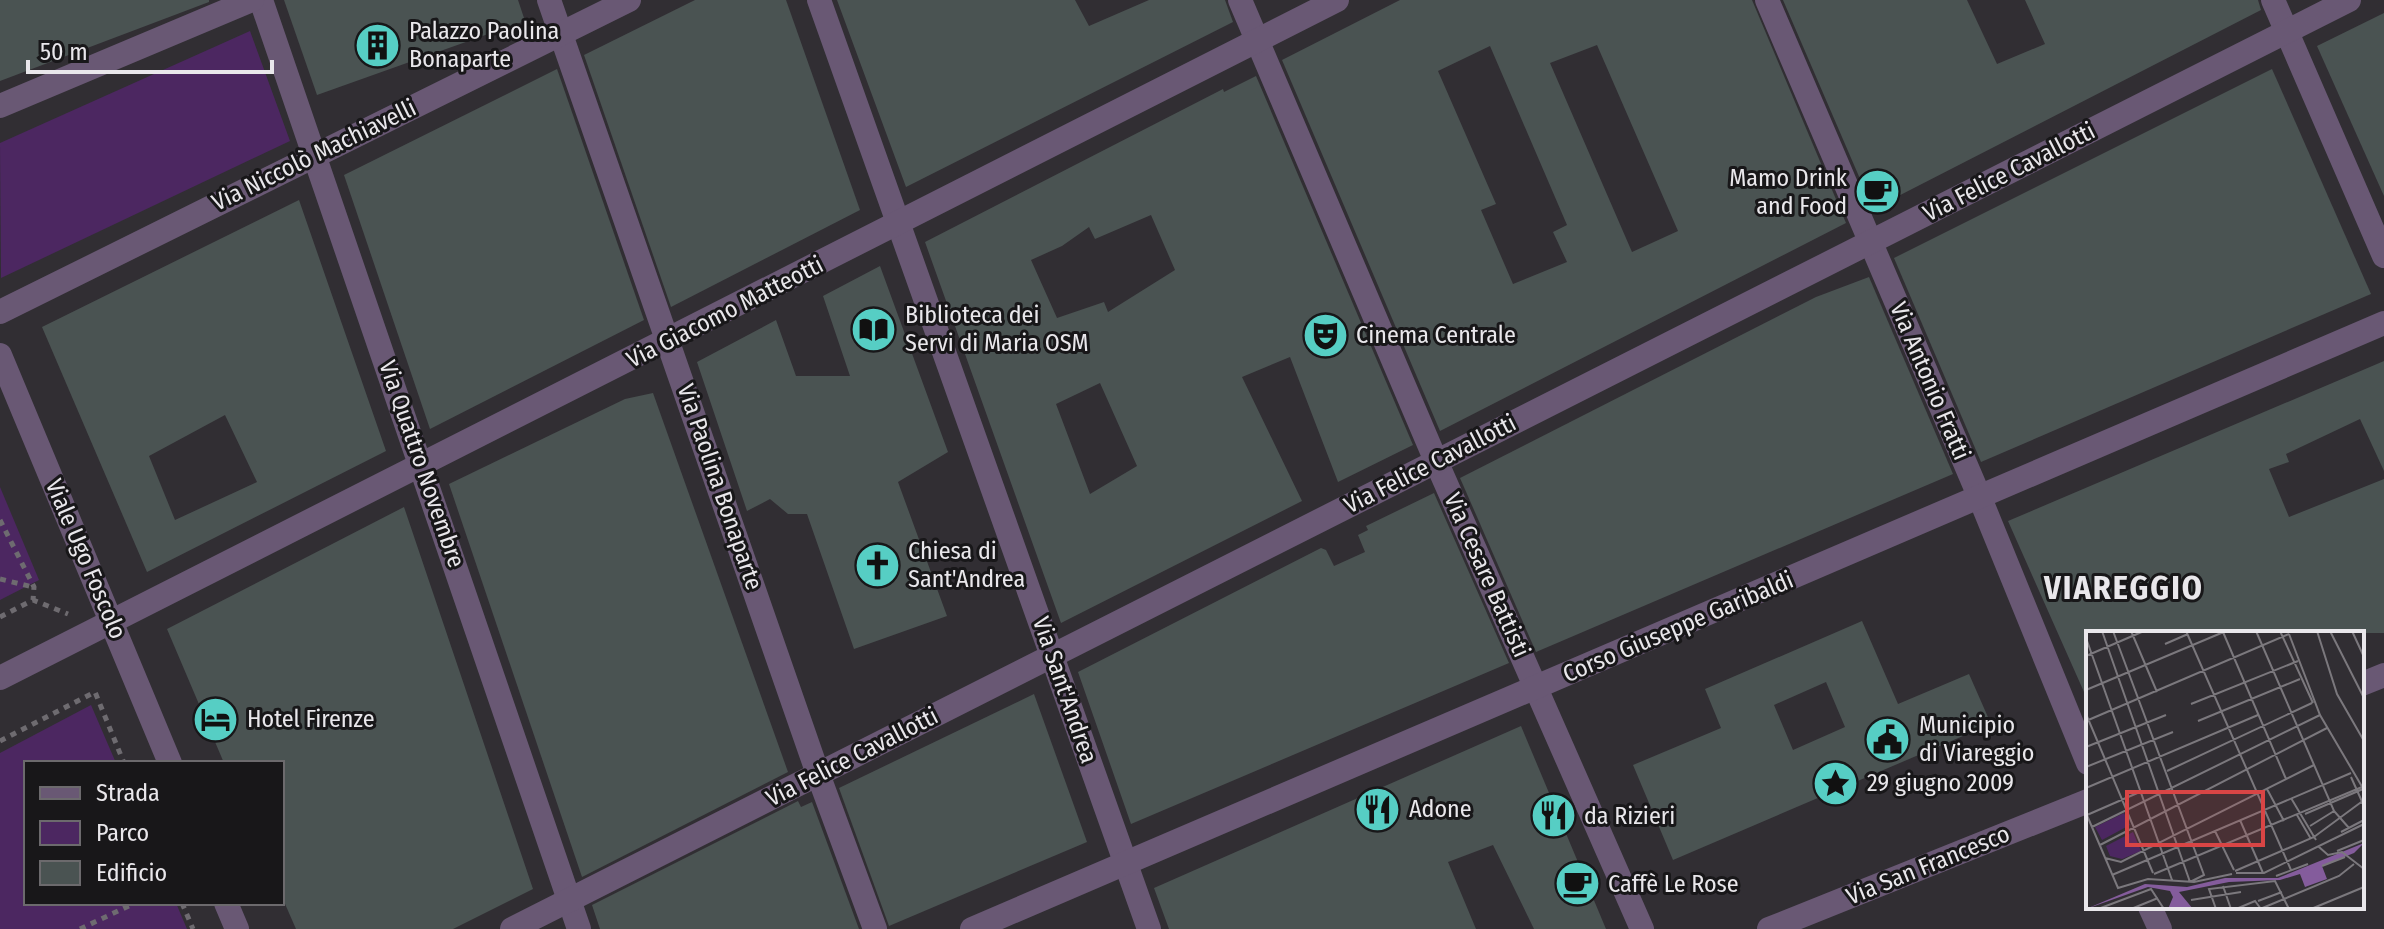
<svg xmlns="http://www.w3.org/2000/svg" width="2384" height="929" viewBox="0 0 2384 929" font-family="'Fira Sans Condensed',sans-serif">
  <style>
    .green { fill: #4c2761 }
    .building { fill: #4a5352; fill-rule: evenodd }
    .lines { fill: none; stroke-linecap: round; stroke-linejoin: round }
    .path { stroke: #6e6b70; stroke-width: 5; stroke-dasharray: 6 6; stroke-linecap: butt }
    .minor { stroke: #695874; stroke-width: 24 }
    .labels { text-anchor: middle; dominant-baseline: central; stroke-width: 6; stroke-linejoin: round; paint-order: stroke }
    .poi-label { font-size: 24px; fill: #e9e7eb; stroke: #181719; text-anchor: start }
    .street-label { font-size: 24px; fill: #e9e7eb; stroke: #181719 }
    .district-label { font-size: 32px; font-weight: bold; letter-spacing: 2px; fill: #e9e7eb; stroke: #181719 }
    .inset-road { fill: none; stroke: #7b787d; stroke-width: 2 }
    .view { fill: #d94545; fill-opacity: 0.15; stroke: #d94545; stroke-width: 4 }
    .inset-edge { fill: none; stroke: #e9e7eb; stroke-width: 4 }
  </style>
  <rect width="100%" height="100%" fill="#312e33"/>
  <g class="green">
    <path d="M250,31L290,141L1,278L0,143Z"/>
    <path d="M0,487L39,580L0,600Z"/>
    <path d="M91,705L116,763H26V903H176L187,929H0V753Z"/>
  </g>
  <g class="building">
    <path d="M0,0H209V2L0,81Z"/>
    <path d="M284,0H518L525,21L317,95Z"/>
    <path d="M695,0H786L860,210L671,307L584,55Z"/>
    <path d="M837,0H1075L1089,26L1149,0H1225L1233,22L906,187Z"/>
    <path d="M1400,0H1752L1846,223L1440,431L1282,60ZM1597,45L1678,231L1632,252L1550,63ZM1490,46L1567,225L1553,232L1567,262L1513,284L1481,210L1496,204L1438,71Z"/>
    <path d="M1783,0H1967L1997,64L2045,44L2025,0H2258L2261,10L1873,209Z"/>
    <path d="M2384,13V196L2317,46Z"/>
    <path d="M557,69L644,320L430,429L344,175Z"/>
    <path d="M2272,69L2371,294L1981,462L1894,258Z"/>
    <path d="M1256,76L1413,445L1338,482L1290,357L1242,377L1302,501L1061,623L925,242L1223,89L1224,92ZM1151,215L1175,270L1108,312L1104,302L1057,318L1031,260L1062,246L1089,227L1095,239ZM1100,383L1137,466L1090,494L1056,404Z"/>
    <path d="M299,200L386,451L147,572L42,327ZM225,415L257,482L175,520L149,456Z"/>
    <path d="M880,266L948,452L898,482L947,616L854,649L807,514H788L770,499L747,511L697,362L776,320L796,376H850L823,296Z"/>
    <path d="M1869,277L1953,474L1536,652L1460,478L1816,297Z"/>
    <path d="M2384,361V471L2360,419L2286,454L2289,462L2269,469L2289,517L2384,479V633H2088V701L2008,521Z"/>
    <path d="M653,393L788,772L582,877L449,484L625,399Z"/>
    <path d="M1434,493L1509,663L1131,824L1078,672L1321,548L1326,550L1334,566L1365,552L1358,535L1368,530L1366,526Z"/>
    <path d="M404,507L533,889L453,929H296L282,897V763H224L167,629Z"/>
    <path d="M1862,621L1898,704L1969,674L1991,724L1673,860L1633,765L1721,728L1705,689ZM1826,682L1845,727L1793,750L1774,705Z"/>
    <path d="M1034,694L1087,842L889,926L839,788Z"/>
    <path d="M1521,726L1606,929H1534L1493,845L1448,862L1476,929H1169L1154,888Z"/>
    <path d="M798,801L801,807L812,802L859,929H600L592,905Z"/>
  </g>
  <g class="lines">
    <g class="path">
      <path d="M0,520L34,587L33,600"/>
      <path d="M0,579L33,587"/>
      <path d="M0,617L33,600L68,614"/>
      <path d="M0,741L95,692L124,763"/>
      <path d="M182,903L193,929"/>
      <path d="M80,929L135,903"/>
    </g>
    <g class="minor">
      <path d="M261,0L579,929"/>
      <path d="M549,0L818,774L875,929"/>
      <path d="M819,0L1149,929"/>
      <path d="M1240,0L1436,461L1642,929"/>
      <path d="M1767,0L1980,498L2088,763"/>
      <path d="M2273,0L2384,256"/>
      <path d="M0,106L252,0"/>
      <path d="M0,312L629,0"/>
      <path d="M0,355L170,763"/>
      <path d="M0,678L1337,0"/>
      <path d="M2362,684L2384,675"/>
      <path d="M226,903L237,929"/>
      <path d="M2150,907L2160,929"/>
      <path d="M512,929L2349,0"/>
      <path d="M972,929L2384,323"/>
      <path d="M1769,929L2088,801"/>
    </g>
  </g>
  <defs>
    <symbol id="building-disc" viewBox="-11 -11 22 22"><circle r="9.5" fill="#56cec4" stroke="#181719"/><path d="M-4-6H4V6H1V3H-1V6H-4ZM-2.5-4.3h1.7v1.8h-1.7ZM.8-4.3h1.7v1.8H.8ZM-2.5-1h1.7V.8h-1.7ZM.8-1h1.7V.8H.8Z" fill="#111"/></symbol>
    <symbol id="cafe-disc" viewBox="-11 -11 22 22"><circle r="9.5" fill="#56cec4" stroke="#181719"/><path d="M-5.5-4.5H6V0H3Q3 3.5 0 3.5H-2.5Q-5.5 3.5-5.5 0ZM3-3.2v2h1.7v-2ZM-6 4.5H4V6H-6Z" fill="#111"/></symbol>
    <symbol id="library-disc" viewBox="-11 -11 22 22"><circle r="9.5" fill="#56cec4" stroke="#181719"/><path d="M-6-4Q-3-5.5-.7-3.5V5Q-3 3-6 4ZM6-4Q3-5.5 .7-3.5V5Q3 3 6 4Z" fill="#111"/></symbol>
    <symbol id="theatre-disc" viewBox="-11 -11 22 22"><circle r="9.5" fill="#56cec4" stroke="#181719"/><path d="M-5-5.5Q0-4 5-5.5V0Q5 5 0 6Q-5 5-5 0ZM-3.3-2.5H-1v1.5H-3.3ZM1-2.5H3.3v1.5H1ZM-2.8 1Q0 5.5 2.8 1Z" fill="#111"/></symbol>
    <symbol id="church-disc" viewBox="-11 -11 22 22"><circle r="9.5" fill="#56cec4" stroke="#181719"/><path d="M-1.2-6h2.4v3.5h3.3v2.4h-3.3V6h-2.4V-.1h-3.3v-2.4h3.3Z" fill="#111"/></symbol>
    <symbol id="hotel-disc" viewBox="-11 -11 22 22"><circle r="9.5" fill="#56cec4" stroke="#181719"/><path d="M-6-4.5h1.5V1H6V5H4.5V3h-9V5H-6ZM-4 0a1.8 1.8 0 1 1 3.6 0ZM.5 0V-2.5h3Q6-2.5 6 0Z" fill="#111"/></symbol>
    <symbol id="civic-disc" viewBox="-11 -11 22 22"><circle r="9.5" fill="#56cec4" stroke="#181719"/><path d="M-.6-6.5H3V-4.5H.6V-3L4-1V1h2V6H-6V1h2V-1L-.6-3ZM-1.2 2.5V6h2.4V2.5Z" fill="#111"/></symbol>
    <symbol id="sight-disc" viewBox="-11 -11 22 22"><circle r="9.5" fill="#56cec4" stroke="#181719"/><path d="M0-6L1.8-2.2L6-1.7L2.9 1.2L3.7 5.4L0 3.3L-3.7 5.4L-2.9 1.2L-6-1.7L-1.8-2.2Z" fill="#111"/></symbol>
    <symbol id="restaurant-disc" viewBox="-11 -11 22 22"><circle r="9.5" fill="#56cec4" stroke="#181719"/><path d="M-5-6h1v4h1v-4h1v4h1v-4h1v5L-1.5 .5V6h-2V.5L-5-1ZM5-6V6H3V1.5H1.5Q1.5-4 5-6Z" fill="#111"/></symbol>
  </defs>
  <g fill-rule="evenodd">
    <use href="#building-disc" x="352" y="20" width="51" height="51"/>
    <use href="#cafe-disc" x="1852" y="166" width="51" height="51"/>
    <use href="#library-disc" x="848" y="304" width="51" height="51"/>
    <use href="#theatre-disc" x="1300" y="310" width="51" height="51"/>
    <use href="#church-disc" x="852" y="540" width="51" height="51"/>
    <use href="#hotel-disc" x="190" y="694" width="51" height="51"/>
    <use href="#civic-disc" x="1862" y="714" width="51" height="51"/>
    <use href="#sight-disc" x="1810" y="758" width="51" height="51"/>
    <use href="#restaurant-disc" x="1352" y="784" width="51" height="51"/>
    <use href="#restaurant-disc" x="1528" y="790" width="51" height="51"/>
    <use href="#cafe-disc" x="1552" y="858" width="51" height="51"/>
  </g>
  <g class="labels">
    <g class="poi-label">
      <text x="409" y="31">Palazzo Paolina<tspan x="409" dy="28">Bonaparte</tspan></text>
      <text x="1847" y="178" text-anchor="end">Mamo Drink<tspan x="1847" dy="28">and Food</tspan></text>
      <text x="905" y="315">Biblioteca dei<tspan x="905" dy="28">Servi di Maria OSM</tspan></text>
      <text x="1356" y="335">Cinema Centrale</text>
      <text x="908" y="551">Chiesa di<tspan x="908" dy="28">Sant'Andrea</tspan></text>
      <text x="247" y="719">Hotel Firenze</text>
      <text x="1919" y="725">Municipio<tspan x="1919" dy="28">di Viareggio</tspan></text>
      <text x="1867" y="783">29 giugno 2009</text>
      <text x="1409" y="809">Adone</text>
      <text x="1584" y="816">da Rizieri</text>
      <text x="1608" y="884">Caffè Le Rose</text>
    </g>
    <g class="street-label">
      <text transform="translate(314 155) rotate(-26)">Via Niccolò Machiavelli</text>
      <text transform="translate(2009 172) rotate(-27)">Via Felice Cavallotti</text>
      <text transform="translate(725 312) rotate(-27)">Via Giacomo Matteotti</text>
      <text transform="translate(1930 381) rotate(67)">Via Antonio Fratti</text>
      <text transform="translate(422 464) rotate(71)">Via Quattro Novembre</text>
      <text transform="translate(1430 464) rotate(-27)">Via Felice Cavallotti</text>
      <text transform="translate(720 487) rotate(71)">Via Paolina Bonaparte</text>
      <text transform="translate(86 559) rotate(67)">Viale Ugo Foscolo</text>
      <text transform="translate(1487 575) rotate(66)">Via Cesare Battisti</text>
      <text transform="translate(1678 627) rotate(-23)">Corso Giuseppe Garibaldi</text>
      <text transform="translate(1065 690) rotate(71)">Via Sant'Andrea</text>
      <text transform="translate(852 757) rotate(-27)">Via Felice Cavallotti</text>
      <text transform="translate(1928 865) rotate(-22)">Via San Francesco</text>
    </g>
    <g class="district-label">
      <text x="2124" y="588">VIAREGGIO</text>
    </g>
  </g>
  <g transform="translate(2086 631)">
    <rect width="278" height="278" fill="#312e33"/>
    <path d="M38,182L44,194L16,209L9,196ZM47,201L55,220L36,228L24,225L20,215Z" fill="#4c2761"/>
    <path d="M278,212L268,222L236,235L241,248L219,256L214,243L194,249L143,251L93,261L107,278H82L87,266L84,260L62,256L0,278L59,253L101,256L139,247H192Z" fill="#845c9c"/>
    <path class="inset-road" d="M16,0L104,251M27,0L118,244L104,251M45,0L71,61M100,0L205,239M170,0L248,180L263,197M194,0L227,72M231,0L251,63L278,110M244,0L278,67M266,0L278,26M137,1L200,148M203,3L234,84L278,159M0,7L86,249M79,13L102,3M0,25L58,0M0,59L140,0M105,73L212,30M0,83L67,242M0,90L203,3M112,90L214,48M0,116L80,84M0,136L87,101M81,140L226,72M265,146L278,175M0,157L172,84M181,158L198,190M205,167L230,209M0,182L32,257L62,248L108,251L146,243M219,183L277,158M1,184L56,160M211,184L225,208M154,189L177,242M224,195L248,180M6,196L234,84M129,200L148,239M255,201L278,189M14,214L241,97M233,216L242,224L256,221L278,238M251,220L278,209M19,227L35,231L228,134M236,235L259,226M149,240L228,206L278,169M150,242H178L278,193M68,243L276,156M26,244L265,142M190,245L222,233M137,255L145,278M105,269L155,261M172,270L196,261M12,278L65,258L78,278M45,278L72,267M130,278L123,258L189,250L203,278M150,278L169,270L175,278M174,278L253,245L268,233M225,278L278,256"/>
    <path class="view" d="M41,161H177V214H41Z"/>
    <rect width="278" height="278" class="inset-edge"/>
  </g>
  <rect x="24" y="761" width="260" height="144" fill="#181719" stroke="#6c6a6d" stroke-width="2"/>
  <rect x="40" y="787" width="40" height="12" fill="#695874" stroke="#6c6a6d" stroke-width="2"/>
  <text x="96" y="801" font-size="24" fill="#e9e7eb">Strada</text>
  <rect x="40" y="821" width="40" height="24" fill="#4c2761" stroke="#6c6a6d" stroke-width="2"/>
  <text x="96" y="841" font-size="24" fill="#e9e7eb">Parco</text>
  <rect x="40" y="861" width="40" height="24" fill="#4a5352" stroke="#6c6a6d" stroke-width="2"/>
  <text x="96" y="881" font-size="24" fill="#e9e7eb">Edificio</text>
  <path d="M28 60v12h244v-12" fill="none" stroke="#e9e7eb" stroke-width="4"/>
  <text x="40" y="60" font-size="24" fill="#e9e7eb" stroke="#181719" stroke-width="6" paint-order="stroke">50 m</text>
</svg>
